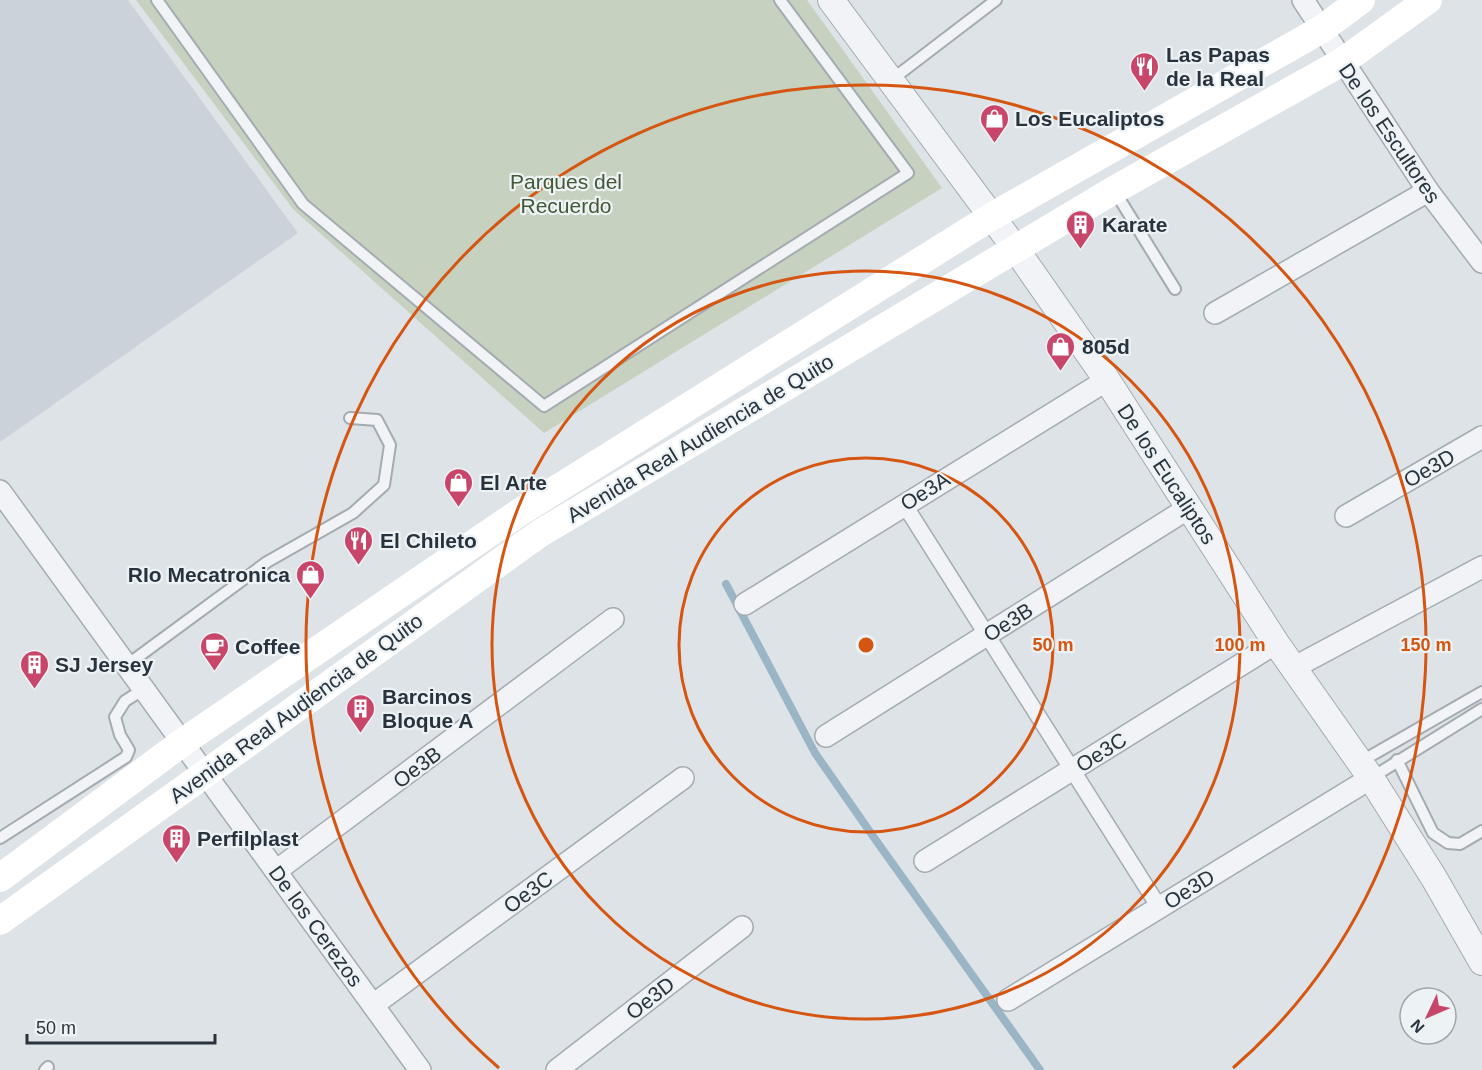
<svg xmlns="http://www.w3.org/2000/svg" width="1482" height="1070" viewBox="0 0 1482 1070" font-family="Arial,sans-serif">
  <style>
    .built { fill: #ccd2d9 }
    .green { fill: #c6d1c0 }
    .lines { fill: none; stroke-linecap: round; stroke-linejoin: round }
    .stream { stroke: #9ab5c6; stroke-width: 8 }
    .service-casing { stroke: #a4abb1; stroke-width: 14 }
    .pedestrian-casing { stroke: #a4abb1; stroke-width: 18 }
    .minor-casing { stroke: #a4abb1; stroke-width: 24 }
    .tertiary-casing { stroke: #a4abb1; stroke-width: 28 }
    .service { stroke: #f1f3f6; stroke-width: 10 }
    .pedestrian { stroke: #f1f3f6; stroke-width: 15 }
    .minor { stroke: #f1f3f6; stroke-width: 21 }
    .tertiary { stroke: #f1f3f6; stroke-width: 26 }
    .secondary { stroke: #fff; stroke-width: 28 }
    .ring { fill: none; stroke: #d55511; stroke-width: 3 }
    .labels { text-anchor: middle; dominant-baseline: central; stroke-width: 4.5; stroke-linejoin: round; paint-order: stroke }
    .poi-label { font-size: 21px; font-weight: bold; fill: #28333e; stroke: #edf2f5; text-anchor: start }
    .street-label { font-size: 21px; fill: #28333e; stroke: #edf2f5 }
    .park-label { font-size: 21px; fill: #415936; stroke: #edf2f5 }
    .centre { fill: #d55511; stroke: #edf2f5; stroke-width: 3 }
    .ring-label { font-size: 18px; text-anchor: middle; font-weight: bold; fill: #d55511; stroke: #edf2f5; stroke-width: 4.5; stroke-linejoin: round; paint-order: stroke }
  </style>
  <rect width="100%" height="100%" fill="#dee3e7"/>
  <path class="built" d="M0,0H128L298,233L0,442Z"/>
  <path class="green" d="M136,0H807L942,188L544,433L293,209Z"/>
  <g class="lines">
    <path class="stream" d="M726,584L815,753L875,839L1040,1070"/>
    <defs>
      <g id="service">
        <path d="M157,0L303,204L544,406L908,173L780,0"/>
        <path d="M890,81L996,0"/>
        <path d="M1114,190L1175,289"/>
        <path d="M127,665L267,562L353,513L384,485L390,445L377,420L350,418"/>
        <path d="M1397,760L1433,833L1448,843L1460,844L1482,831"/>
        <path d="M1360,762L1482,692"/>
        <path d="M1371,778L1482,709"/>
        <path d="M0,838L126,757L129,750L120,735L115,717L125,701L144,689"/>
        <path d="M45,1070L48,1067"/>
      </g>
      <path id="pedestrian" d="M904,504L1159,907"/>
      <g id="minor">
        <path d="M1303,0L1428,191L1482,262"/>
        <path d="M1215,313L1428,191"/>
        <path d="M0,491L420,1070"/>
        <path d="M1346,516L1482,437"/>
        <path d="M745,604L1107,380"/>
        <path d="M1293,668L1482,567"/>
        <path d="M826,736L1190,507"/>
        <path d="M925,861L1276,643"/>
        <path d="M276,871L613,619"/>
        <path d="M1008,1000L1371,778"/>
        <path d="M373,1005L683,778"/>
        <path d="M557,1070L742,927"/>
      </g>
      <path id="tertiary" d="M831,0L1015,248L1107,380L1276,643L1371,778L1434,878L1482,962"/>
    </defs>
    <use href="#service" class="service-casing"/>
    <use href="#pedestrian" class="pedestrian-casing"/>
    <use href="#minor" class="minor-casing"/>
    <use href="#tertiary" class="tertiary-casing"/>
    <use href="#service" class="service"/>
    <use href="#pedestrian" class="pedestrian"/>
    <use href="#minor" class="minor"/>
    <use href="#tertiary" class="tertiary"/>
    <g class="secondary">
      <path d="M0,878L183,742L520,512L991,217L1322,29L1361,0"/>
      <path d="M0,921L539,534L1114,190L1342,62L1428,0"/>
    </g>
  </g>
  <g class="ring">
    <circle cx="866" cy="645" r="187"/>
    <circle cx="866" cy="645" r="374"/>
    <path d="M499 1068A560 560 0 1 1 1233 1068"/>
  </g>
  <defs>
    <symbol id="restaurant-pin" viewBox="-11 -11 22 30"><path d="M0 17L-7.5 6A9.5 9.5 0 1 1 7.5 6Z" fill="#c9466b" stroke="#edf2f5"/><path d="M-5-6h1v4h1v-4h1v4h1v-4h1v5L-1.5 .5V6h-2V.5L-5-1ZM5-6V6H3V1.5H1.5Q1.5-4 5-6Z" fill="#fff"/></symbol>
    <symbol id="shop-pin" viewBox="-11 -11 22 30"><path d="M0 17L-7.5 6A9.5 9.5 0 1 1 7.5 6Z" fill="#c9466b" stroke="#edf2f5"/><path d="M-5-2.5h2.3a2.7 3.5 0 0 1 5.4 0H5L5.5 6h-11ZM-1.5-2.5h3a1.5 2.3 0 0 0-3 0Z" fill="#fff"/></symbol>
    <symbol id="building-pin" viewBox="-11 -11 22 30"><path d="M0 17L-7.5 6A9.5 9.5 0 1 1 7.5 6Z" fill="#c9466b" stroke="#edf2f5"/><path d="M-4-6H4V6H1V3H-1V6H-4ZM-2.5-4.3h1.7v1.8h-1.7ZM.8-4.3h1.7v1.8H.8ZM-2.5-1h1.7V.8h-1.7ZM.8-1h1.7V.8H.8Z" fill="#fff"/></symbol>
    <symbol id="cafe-pin" viewBox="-11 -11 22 30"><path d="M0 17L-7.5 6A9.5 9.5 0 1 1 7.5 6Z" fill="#c9466b" stroke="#edf2f5"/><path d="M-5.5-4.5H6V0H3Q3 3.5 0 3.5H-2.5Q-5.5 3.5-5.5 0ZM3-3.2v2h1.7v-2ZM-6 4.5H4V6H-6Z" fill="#fff"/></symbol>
  </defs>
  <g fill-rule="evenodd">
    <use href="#restaurant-pin" x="1128" y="50" width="33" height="45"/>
    <use href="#shop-pin" x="978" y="102" width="33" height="45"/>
    <use href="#building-pin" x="1064" y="208" width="33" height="45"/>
    <use href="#shop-pin" x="1044" y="330" width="33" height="45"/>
    <use href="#shop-pin" x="442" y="466" width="33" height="45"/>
    <use href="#restaurant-pin" x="342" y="524" width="33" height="45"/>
    <use href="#shop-pin" x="294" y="558" width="33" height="45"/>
    <use href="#cafe-pin" x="198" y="630" width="33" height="45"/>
    <use href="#building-pin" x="18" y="648" width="33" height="45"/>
    <use href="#building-pin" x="344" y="692" width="33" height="45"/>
    <use href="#building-pin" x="160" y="822" width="33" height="45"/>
  </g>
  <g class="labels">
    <g class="poi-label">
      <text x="1166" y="54">Las Papas<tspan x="1166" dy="24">de la Real</tspan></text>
      <text x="1015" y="118">Los Eucaliptos</text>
      <text x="1102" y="224">Karate</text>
      <text x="1082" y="346">805d</text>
      <text x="480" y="482">El Arte</text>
      <text x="380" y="540">El Chileto</text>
      <text x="290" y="574" text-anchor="end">RIo Mecatronica</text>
      <text x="235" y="646">Coffee</text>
      <text x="55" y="664">SJ Jersey</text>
      <text x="382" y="696">Barcinos<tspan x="382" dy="24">Bloque A</tspan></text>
      <text x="197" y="838">Perfilplast</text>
    </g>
    <g class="street-label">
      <text transform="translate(1390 133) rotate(56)">De los Escultores</text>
      <text transform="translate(700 438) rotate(-31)">Avenida Real Audiencia de Quito</text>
      <text transform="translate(1429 468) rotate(-30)">Oe3D</text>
      <text transform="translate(1167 474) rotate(57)">De los Eucaliptos</text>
      <text transform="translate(925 491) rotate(-32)">Oe3A</text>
      <text transform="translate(1008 622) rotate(-32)">Oe3B</text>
      <text transform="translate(296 708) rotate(-36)">Avenida Real Audiencia de Quito</text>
      <text transform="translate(1101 752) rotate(-32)">Oe3C</text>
      <text transform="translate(417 767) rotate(-37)">Oe3B</text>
      <text transform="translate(1189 889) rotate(-32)">Oe3D</text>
      <text transform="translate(528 892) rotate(-36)">Oe3C</text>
      <text transform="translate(316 926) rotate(54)">De los Cerezos</text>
      <text transform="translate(650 998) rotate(-38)">Oe3D</text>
    </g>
    <g class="park-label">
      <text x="566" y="181">Parques del<tspan x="566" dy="24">Recuerdo</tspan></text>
    </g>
  </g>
  <circle cx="866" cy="645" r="9" class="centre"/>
  <g class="ring-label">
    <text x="1053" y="651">50 m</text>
    <text x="1240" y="651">100 m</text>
    <text x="1426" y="651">150 m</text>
  </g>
  <g transform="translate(1428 1016) rotate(226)"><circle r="28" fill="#edf2f5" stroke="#9ea6ac" stroke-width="1.5"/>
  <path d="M0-4.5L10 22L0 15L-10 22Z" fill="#c9466b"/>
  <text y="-9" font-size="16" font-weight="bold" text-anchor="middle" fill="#28333e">N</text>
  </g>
  <path d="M27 1034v9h188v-9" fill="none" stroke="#28333e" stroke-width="3"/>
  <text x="36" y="1034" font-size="18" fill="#28333e" stroke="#edf2f5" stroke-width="4.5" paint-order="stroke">50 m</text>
</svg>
